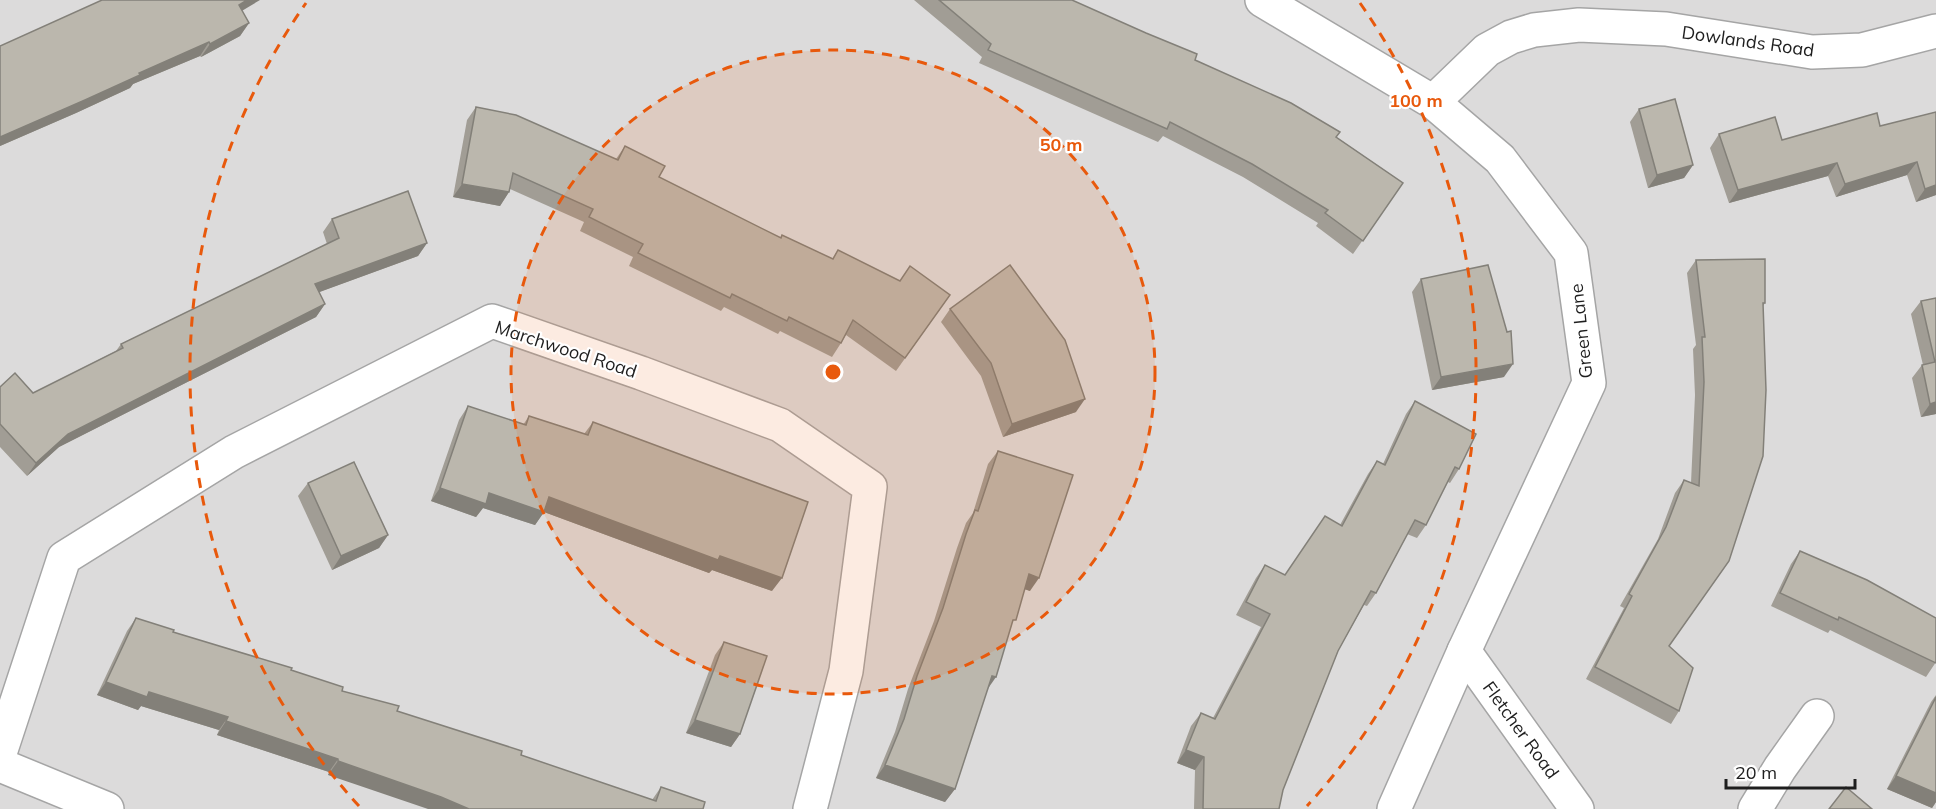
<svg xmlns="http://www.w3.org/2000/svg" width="1936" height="809" viewBox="0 0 1936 809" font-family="Mulish,sans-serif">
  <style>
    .residential { fill: #dcdbdb }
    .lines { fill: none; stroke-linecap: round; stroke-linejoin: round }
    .street-casing { stroke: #a5a5a5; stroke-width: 36 }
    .street { stroke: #fff; stroke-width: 33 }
    .wall { fill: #a19d95 }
    .shaded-wall { fill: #838079 }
    .building { fill: #bbb7ad; stroke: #838079; stroke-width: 1.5 }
    .ring { fill: none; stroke: #e8590c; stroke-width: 3; stroke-dasharray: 10 8 }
    .labels { text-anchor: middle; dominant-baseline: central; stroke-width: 4.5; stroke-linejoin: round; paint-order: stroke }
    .street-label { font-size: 18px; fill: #1e1e1e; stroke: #fff }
    .centre { fill: #e8590c; stroke: #fff; stroke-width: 3 }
    .ring-label { font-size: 18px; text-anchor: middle; font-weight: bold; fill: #e8590c; stroke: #fff; stroke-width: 4.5; stroke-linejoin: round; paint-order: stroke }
  </style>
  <rect width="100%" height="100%" fill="#efeee4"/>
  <rect class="residential" x="0" y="0" width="1936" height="809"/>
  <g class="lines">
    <defs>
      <g id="street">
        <path d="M1262,0L1433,102L1500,159L1571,253L1589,383L1464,651L1394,809"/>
        <path d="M1433,102L1487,50L1511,37L1534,30L1579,25L1666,29L1812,52L1862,50L1936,31"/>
        <path d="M1464,651L1577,809"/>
        <path d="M0,753L64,558L234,452L492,321L641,373L780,425L870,487L846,671L810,809"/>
        <path d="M0,765L107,809"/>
        <path d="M1755,809L1780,768L1817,716"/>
      </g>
    </defs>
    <use href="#street" class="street-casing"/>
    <use href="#street" class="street"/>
  </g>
  <g class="wall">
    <path d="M914,0H1072L1195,60L1336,137L1403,183L1353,254L1316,226L1318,223L1243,177L1163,136L1158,142L979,63L982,57Z"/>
    <path d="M242,10L249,23L240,36L201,57L200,56L133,84L130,88L76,113L0,146V46Z"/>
    <path d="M476,107L616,159L625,146L659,177L780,238L782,235L832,259L838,250L900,281L950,295L896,371L846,335L841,343L832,357L780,331L778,334L724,307L721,311L629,266L633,257L580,231L584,222L510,189L509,192L500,206L453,197L467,120Z"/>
    <path d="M1639,109L1693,165L1684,178L1648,188L1630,122Z"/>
    <path d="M1936,112V195L1916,202L1907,175L1836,197L1828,176L1729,203L1710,148L1719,134L1782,140L1880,126Z"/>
    <path d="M332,219L427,243L418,256L319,292L325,304L316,317L59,447L27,476L0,447V387L33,393L116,351L121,344L327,244L323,232Z"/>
    <path d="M1696,260L1765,303L1763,306L1669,646L1679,711L1671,724L1586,679L1624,608L1620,606L1658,539L1675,493L1684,480L1691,483L1695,395L1693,349L1696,345L1687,273Z"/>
    <path d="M1421,279L1504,377L1432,390L1412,292Z"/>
    <path d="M1936,298V414L1921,417L1912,378L1922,365H1923L1911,314L1921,301Z"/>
    <path d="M950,309L1076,412L1003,437L981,376L941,322Z"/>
    <path d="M1415,401L1459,469L1450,483L1448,482L1426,525L1417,538L1407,534L1376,593L1367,606L1364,605L1338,651L1283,790L1279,809H1194L1195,770L1177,763L1191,726L1201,713L1213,718L1261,627L1236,615L1256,578L1265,565L1285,575L1340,525L1368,474L1377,461L1383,464L1406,414Z"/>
    <path d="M468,406L523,425L529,416L584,434L593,422L772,591L712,570L709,573L544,512L535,525L483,508L476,517L431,501L459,420Z"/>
    <path d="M998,451L1030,591L1024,589L987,690L955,789L945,802L876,778L895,732L908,689L934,621L957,548L966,523L973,513L988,464Z"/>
    <path d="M308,483L388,535L379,548L332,570L298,496Z"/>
    <path d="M1800,551L1936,662L1926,677L1830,630L1828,633L1771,606L1791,564Z"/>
    <path d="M136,618L173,632L291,670L342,691L397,711L521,755L652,800L661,787L703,809L328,775L329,772L217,735L219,730L141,706L138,710L97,695L127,631Z"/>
    <path d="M724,642L740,734L731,747L686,733L715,655Z"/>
    <path d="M1936,695V802L1932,808L1887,789L1931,702Z"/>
  </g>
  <g class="shaded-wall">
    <path d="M247,0H260L230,18L239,5Z"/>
    <path d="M249,23L240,36L201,57L210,44Z"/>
    <path d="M209,42L200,56L133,84L130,88L76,113L0,146V137L139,73Z"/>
    <path d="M1917,162L1907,175L1836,197L1845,184Z"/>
    <path d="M1837,163L1828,176L1729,203L1738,190Z"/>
    <path d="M1693,165L1684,178L1648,188L1657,175Z"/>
    <path d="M462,184L509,192L500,206L453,197Z"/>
    <path d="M1936,185V195L1916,202L1925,189Z"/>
    <path d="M427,243L418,256L306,297L315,284Z"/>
    <path d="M325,304L316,317L59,447L27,476L36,463L68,434Z"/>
    <path d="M1513,364L1504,377L1432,390L1441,377Z"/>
    <path d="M1085,399L1076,412L1003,437L1012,424Z"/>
    <path d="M1936,402V414L1921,417L1930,404Z"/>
    <path d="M440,488L489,493L549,497L782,578L772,591L712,570L709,573L544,512L535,525L483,508L476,517L431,501Z"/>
    <path d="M388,535L379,548L332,570L341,556Z"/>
    <path d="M1029,574L1039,578L1030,591L1019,587Z"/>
    <path d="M992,676L996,677L987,690Z"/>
    <path d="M106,682L149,692L228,717L219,730L141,706L138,710L97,695Z"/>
    <path d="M695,720L740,734L731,747L686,733Z"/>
    <path d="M226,721L338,759L329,772L217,735Z"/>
    <path d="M1186,750L1204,757L1195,770L1177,763Z"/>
    <path d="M338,761L441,797L469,809H428L328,775Z"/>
    <path d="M885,765L955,789L945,802L876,778Z"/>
    <path d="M1896,776L1936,793V802L1932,808L1887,789Z"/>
  </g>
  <g class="building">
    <path d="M102,0H247L239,5L249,23L210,44L209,42L139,73L140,75L85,100L0,137V46Z"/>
    <path d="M939,0H1072L1146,33L1197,54L1195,60L1291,103L1340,132L1336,137L1403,183L1363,241L1325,213L1328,210L1252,164L1170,122L1167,129L988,50L991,44Z"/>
    <path d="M1675,99L1693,165L1657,175L1639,109Z"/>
    <path d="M476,107L516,115L618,160L625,146L665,166L659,177L781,238L782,235L833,259L838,250L900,281L910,266L950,295L905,358L853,320L841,343L789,317L787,321L732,294L730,298L638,253L643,244L589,217L593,209L513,173L509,192L462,184Z"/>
    <path d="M1936,112V185L1925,189L1917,162L1845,184L1837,163L1738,190L1719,134L1775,117L1782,140L1877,113L1880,126Z"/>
    <path d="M408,191L427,243L315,284L325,304L68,434L36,463L0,424V387L15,373L33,393L123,348L121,344L339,238L332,219Z"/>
    <path d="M1765,259V303H1763L1766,390L1763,456L1729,561L1669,646L1693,668L1679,711L1595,667L1632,596L1629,594L1666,527L1684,480L1699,486L1704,382L1702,337H1705L1696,260Z"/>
    <path d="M1010,265L1065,340L1085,399L1012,424L991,363L950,309Z"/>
    <path d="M1488,265L1507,332L1511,331L1513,364L1441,377L1421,279Z"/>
    <path d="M1936,298V402L1930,404L1922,365L1935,362L1921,301Z"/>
    <path d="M1415,401L1476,434L1459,469L1455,467L1426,525L1415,520L1376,593L1371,591L1338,651L1283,790L1279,809H1203L1204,757L1186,750L1201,713L1215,719L1270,614L1246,602L1265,565L1285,575L1325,516L1342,526L1377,461L1385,465Z"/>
    <path d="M468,406L526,425L529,416L588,435L593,422L808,502L782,578L720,556L718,560L549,497L544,512L489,493L486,504L440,488Z"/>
    <path d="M998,451L1073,475L1039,578L1029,574L1016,620H1013L996,677L992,676L955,789L885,765L904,719L917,676L943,608L966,534L975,510L978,511Z"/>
    <path d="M354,462L388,535L341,556L308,483Z"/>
    <path d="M1800,551L1867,580L1936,618V663L1839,617L1838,620L1780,593Z"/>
    <path d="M136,618L174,630L173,632L292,668L291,670L343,687L342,691L399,706L397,711L522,751L521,755L656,801L661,787L705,802L703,809H469L441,797L338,761V759L226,721L228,717L149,692L147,697L106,682Z"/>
    <path d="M724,642L767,656L740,734L695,720Z"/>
    <path d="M1936,697V793L1896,776Z"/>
    <path d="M1846,787L1872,809H1829Z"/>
  </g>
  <circle cx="833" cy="372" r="322" fill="#e8590c" fill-opacity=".12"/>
  <g class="ring">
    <circle cx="833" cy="372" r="322"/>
    <path d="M359 806A643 643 0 0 1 306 3M1360 3A643 643 0 0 1 1307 806"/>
  </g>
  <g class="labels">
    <g class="street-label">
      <text transform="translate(1748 41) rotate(8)">Dowlands Road</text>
      <text transform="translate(1581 331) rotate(-96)">Green Lane</text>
      <text transform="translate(566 349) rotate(18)">Marchwood Road</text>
      <text transform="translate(1521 730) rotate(54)">Fletcher Road</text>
    </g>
  </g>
  <circle cx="833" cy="372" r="9" class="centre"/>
  <g class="ring-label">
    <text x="1416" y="107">100 m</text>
    <text x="1061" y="151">50 m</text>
  </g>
  <path d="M1726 779v9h129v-9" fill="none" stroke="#1e1e1e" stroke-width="3"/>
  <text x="1735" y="779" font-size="18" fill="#1e1e1e" stroke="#ffffff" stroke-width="4.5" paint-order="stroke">20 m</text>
</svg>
